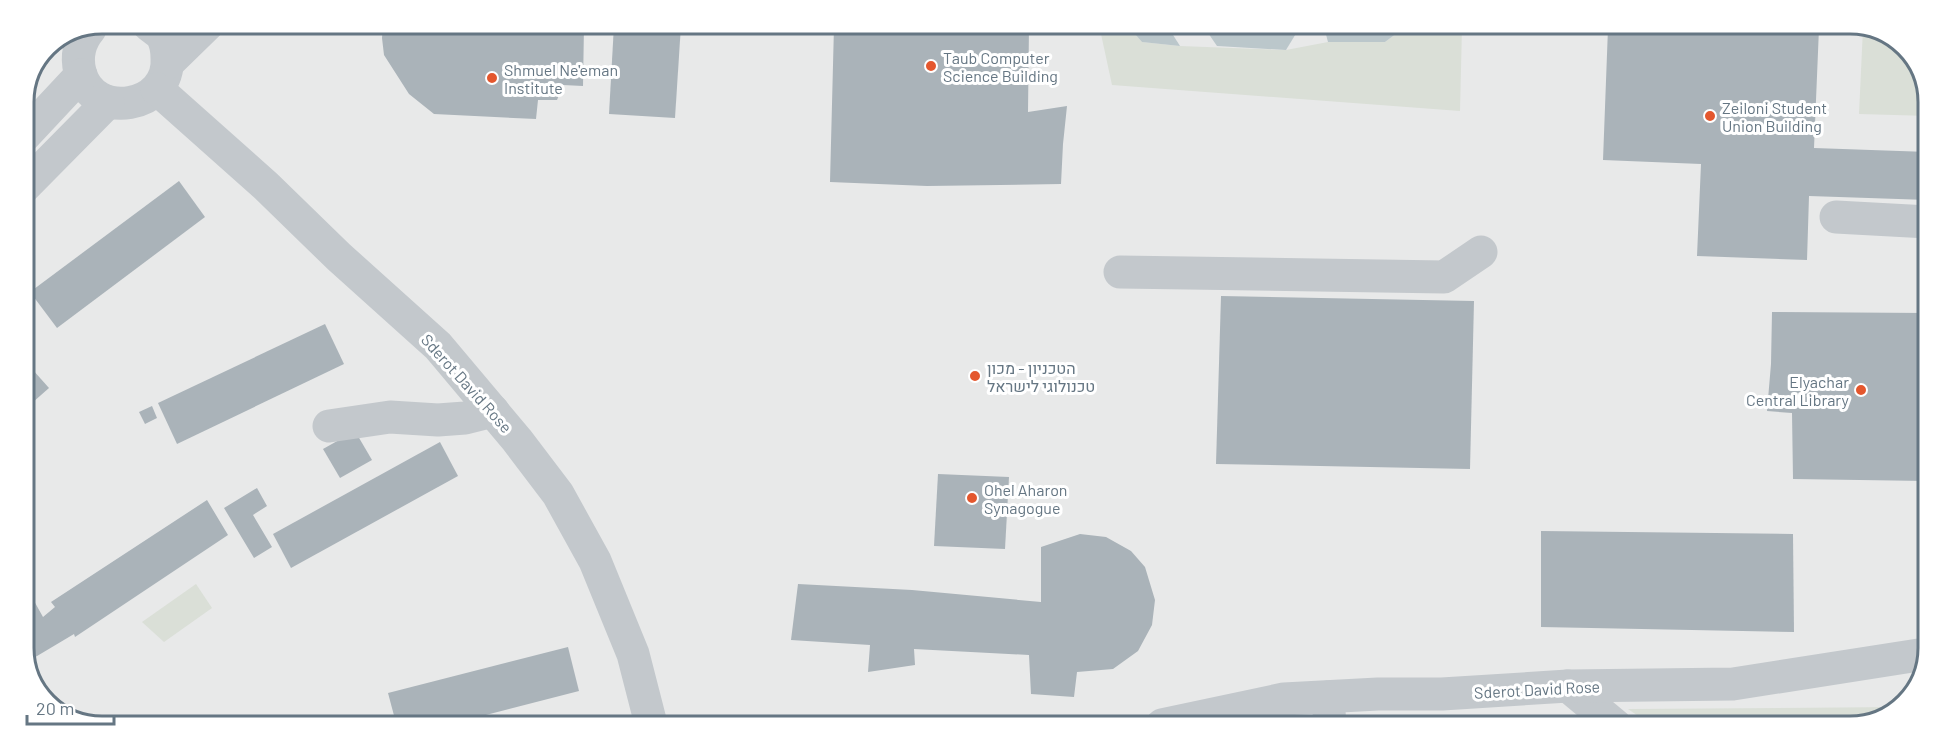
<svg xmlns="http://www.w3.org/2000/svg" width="1953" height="751" viewBox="0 0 1953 751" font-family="Barlow,Heebo,sans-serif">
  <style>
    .built { fill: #e8e9e9 }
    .green { fill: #dadfd7 }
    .water { fill: #bbc7cb }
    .building { fill: #aab3b9 }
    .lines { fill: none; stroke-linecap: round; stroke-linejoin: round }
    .minor { stroke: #c3c8cc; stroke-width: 33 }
    .poi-dot { fill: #e4572e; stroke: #fff; stroke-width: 2 }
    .labels { text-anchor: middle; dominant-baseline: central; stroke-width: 6; stroke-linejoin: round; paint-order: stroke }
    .poi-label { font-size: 16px; fill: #657683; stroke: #fff; text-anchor: start }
    .street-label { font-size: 16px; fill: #657683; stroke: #fff }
    .rim { fill: none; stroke: #657683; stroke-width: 3 }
  </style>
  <rect width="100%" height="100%" fill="#fafaf8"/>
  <path class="built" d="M103,24L1876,28L1913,55L1929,97L1925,674L1894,714L1851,727L77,723L40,696L24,654V98L47,47Z"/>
  <g class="green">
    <path d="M1102,26H1128L1142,42L1180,46L1286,50L1328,42H1385L1405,27H1462L1460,111L1112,85L1101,34Z"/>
    <path d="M1863,28H1876L1913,55L1929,97V116L1859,114Z"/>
    <path d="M196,584L212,608L164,642L142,622Z"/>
    <path d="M1899,707L1894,714L1851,727H1654L1628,709Z"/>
    <path d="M1356,721L1555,724L1570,726H1356Z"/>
  </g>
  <g class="water">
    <path d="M1128,26L1168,27L1180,46L1142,42Z"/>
    <path d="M1204,27H1300L1286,50L1217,46Z"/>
    <path d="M1324,27H1405L1385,42H1328Z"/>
  </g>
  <g class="building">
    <path d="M383,25H584L583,86L563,85L557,100H538L536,119L434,114L409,94L384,55L382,38Z"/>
    <path d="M614,25H681L675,118L609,114Z"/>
    <path d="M834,26H1029L1028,112L1067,106L1063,144L1061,184L927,186L830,182Z"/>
    <path d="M1608,28H1819L1814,148L1928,152V200L1809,196L1807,260L1697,256L1701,164L1603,160Z"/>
    <path d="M179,181L205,217L57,328L30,292Z"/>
    <path d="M1221,296L1474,301L1470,469L1216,464Z"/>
    <path d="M1772,312L1927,313L1926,481L1793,479L1792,413L1767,411L1771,364Z"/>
    <path d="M325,324L344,364L177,444L158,403Z"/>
    <path d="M24,360L49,388L24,410Z"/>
    <path d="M152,406L157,418L145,424L139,412Z"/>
    <path d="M355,431L372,460L340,478L323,449Z"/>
    <path d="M440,442L458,476L291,568L273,534Z"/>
    <path d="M938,474L1009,477L1005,549L934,546Z"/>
    <path d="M257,488L267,506L253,515L272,547L254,558L224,508Z"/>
    <path d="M207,500L228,535L75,637L74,634L27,662L24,654V583L43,617L55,607L51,602Z"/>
    <path d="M1541,531L1793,534L1794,632L1541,627Z"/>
    <path d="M1080,534L1106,537L1131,551L1145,567L1155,600L1152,625L1138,651L1113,669L1077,672L1074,697L1031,694L1029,655L914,649L915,665L868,672L870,645L791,640L798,584L912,590L1041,602V547Z"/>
    <path d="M568,647L579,691L451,724L396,723L388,693Z"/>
  </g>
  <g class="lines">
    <g class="minor">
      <path d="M90,29C79,42 76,56 80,72C93,122 171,108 167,58C167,51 166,43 162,36C159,32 152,28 148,24"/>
      <path d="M168,63L208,24"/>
      <path d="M157,89L266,186L339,257L438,346L517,440L558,494L595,561L633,654L651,724"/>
      <path d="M24,136L81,75"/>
      <path d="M24,187L108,102"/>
      <path d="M1836,217L1928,222"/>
      <path d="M1120,272L1444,277L1481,252"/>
      <path d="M329,426L390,417L438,420L465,418L493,411"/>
      <path d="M1568,686L1616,726"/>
      <path d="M1328,697L1330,726"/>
      <path d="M1162,725L1284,699L1378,694H1442L1568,686L1733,684L1925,654"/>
    </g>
  </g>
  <g class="poi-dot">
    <circle cx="931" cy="66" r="6"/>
    <circle cx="492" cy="78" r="6"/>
    <circle cx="1710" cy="116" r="6"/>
    <circle cx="975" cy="376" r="6"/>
    <circle cx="1861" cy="390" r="6"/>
    <circle cx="972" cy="498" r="6"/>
  </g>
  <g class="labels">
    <g class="poi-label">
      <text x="943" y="57">Taub Computer<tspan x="943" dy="18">Science Building</tspan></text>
      <text x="504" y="69">Shmuel Ne'eman<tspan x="504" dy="18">Institute</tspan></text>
      <text x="1722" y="107">Zeiloni Student<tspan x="1722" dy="18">Union Building</tspan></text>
      <text x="987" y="367">הטכניון - מכון<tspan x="987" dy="18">טכנולוגי לישראל</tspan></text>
      <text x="1849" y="381" text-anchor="end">Elyachar<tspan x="1849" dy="18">Central Library</tspan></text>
      <text x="984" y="489">Ohel Aharon<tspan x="984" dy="18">Synagogue</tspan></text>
    </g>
    <g class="street-label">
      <text transform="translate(467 383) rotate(48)">Sderot David Rose</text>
      <text transform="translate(1537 689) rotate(-3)">Sderot David Rose</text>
    </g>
  </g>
  <path d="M0 0H1953V751H0ZM102 34H1850A68 68 0 0 1 1918 102V648A68 68 0 0 1 1850 716H102A68 68 0 0 1 34 648V102A68 68 0 0 1 102 34Z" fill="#fff" fill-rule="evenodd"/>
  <path class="rim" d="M102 34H1850A68 68 0 0 1 1918 102V648A68 68 0 0 1 1850 716H102A68 68 0 0 1 34 648V102A68 68 0 0 1 102 34Z"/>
  <path d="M27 715v9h87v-9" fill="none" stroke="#657683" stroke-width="3"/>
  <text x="36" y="715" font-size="18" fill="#657683" stroke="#ffffff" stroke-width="4.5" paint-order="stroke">20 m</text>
</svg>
